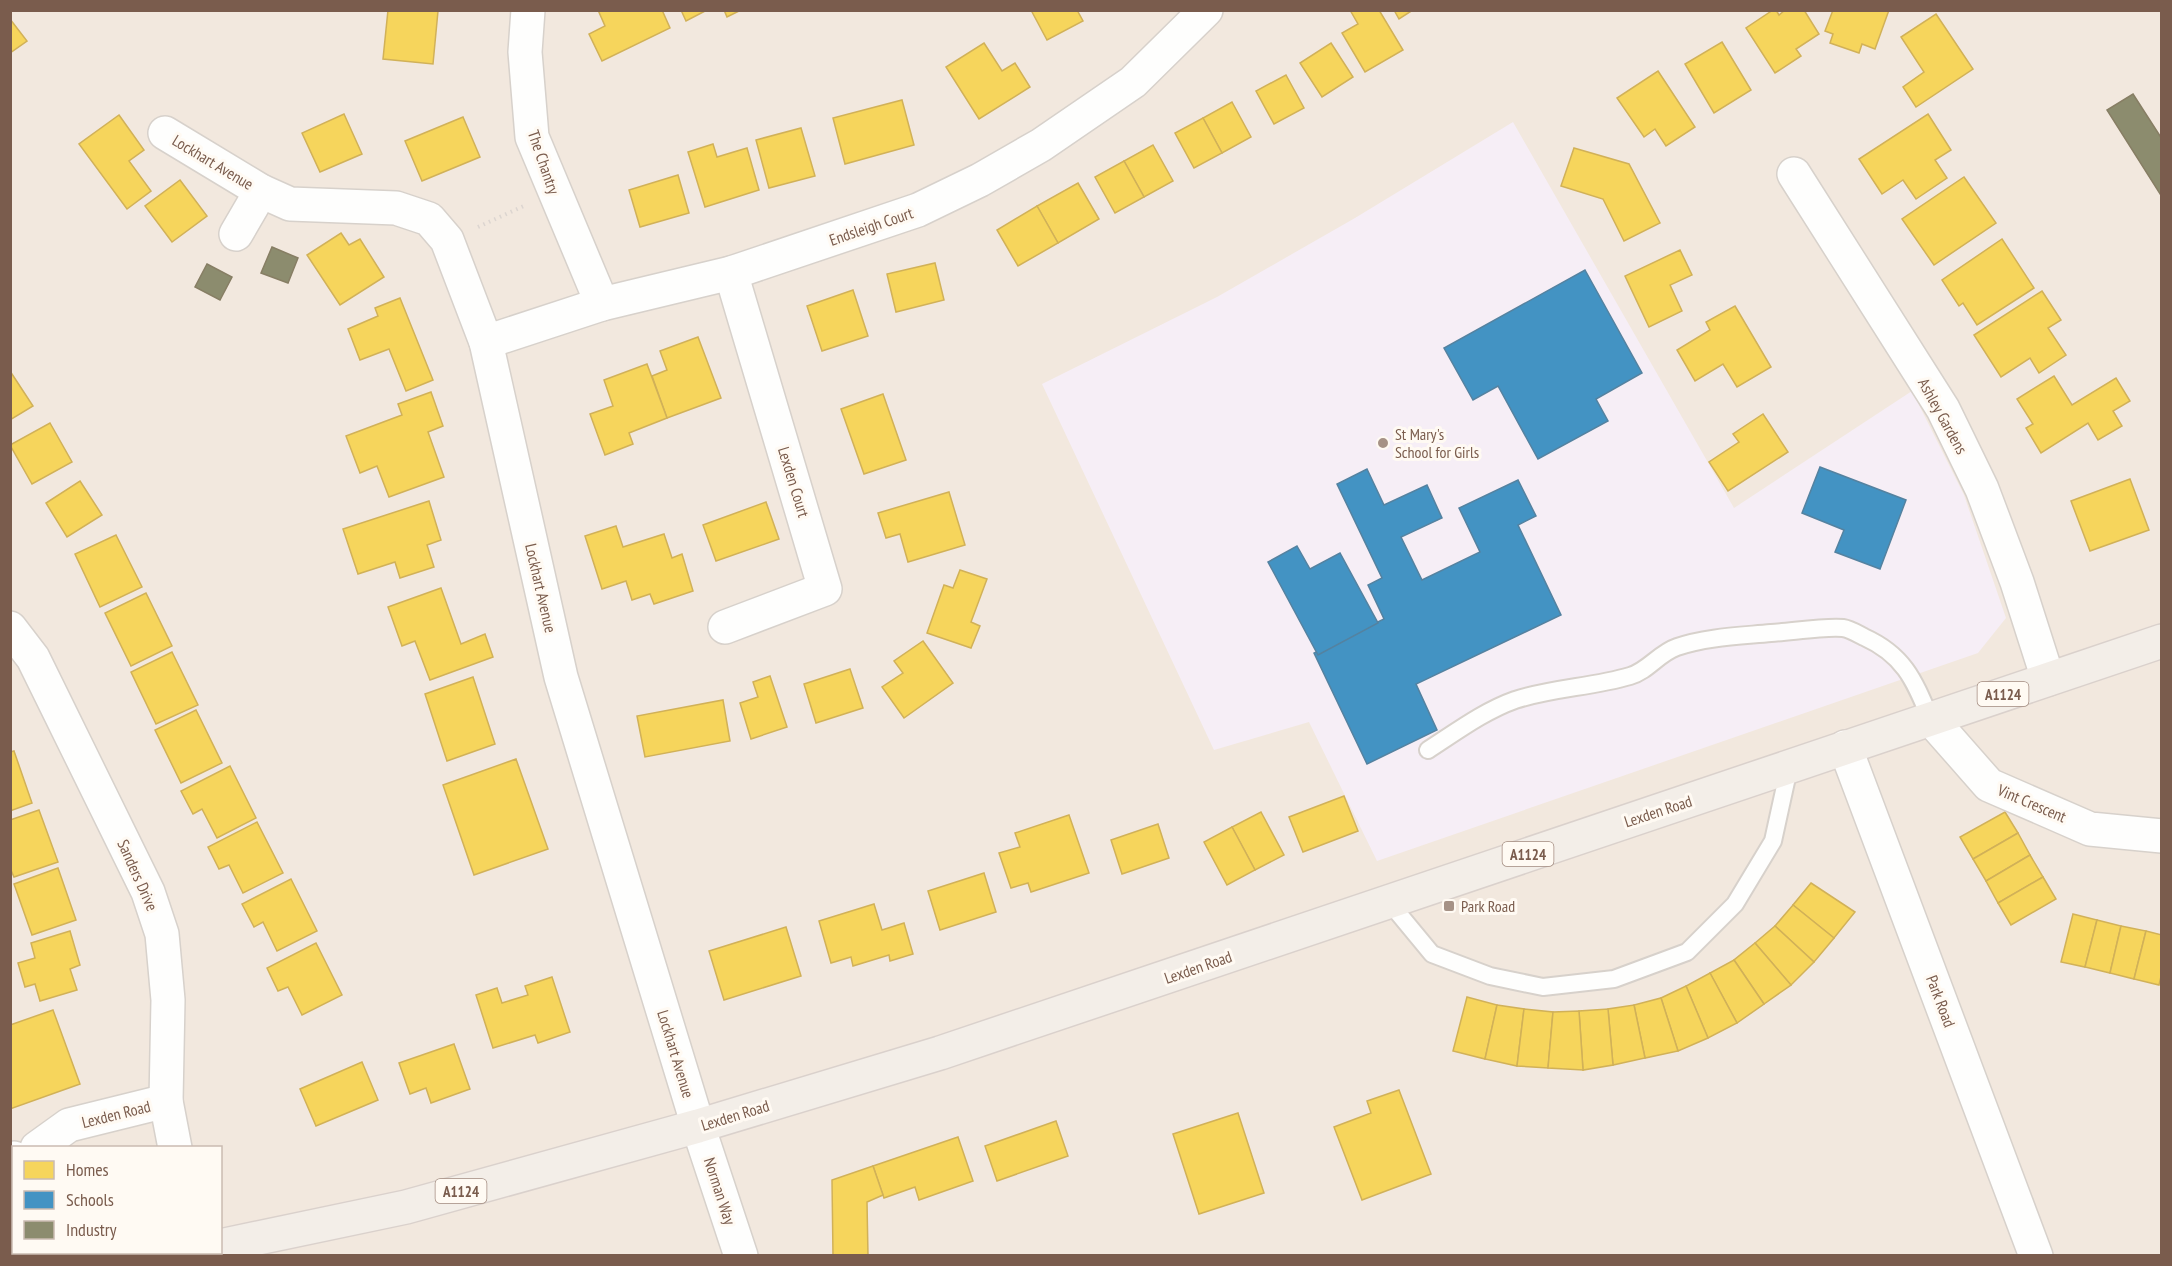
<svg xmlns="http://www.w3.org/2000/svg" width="2172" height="1266" viewBox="0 0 2172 1266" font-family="'PT Sans Narrow',sans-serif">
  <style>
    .residential { fill: #f2e8de; fill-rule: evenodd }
    .education { fill: #f6eef6 }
    .homes { fill: #f6d55c; stroke: #d1b158; stroke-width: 1.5 }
    .schools { fill: #4393c3; stroke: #5482a0; stroke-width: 1.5 }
    .industry { fill: #8c8c6e; stroke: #877e64; stroke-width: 1.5 }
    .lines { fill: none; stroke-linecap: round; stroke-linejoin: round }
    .service-casing { stroke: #d7d1cb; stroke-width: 20 }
    .minor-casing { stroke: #d7d1cb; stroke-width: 36 }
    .primary-casing { stroke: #dad1cc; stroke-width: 36 }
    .path { stroke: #dcd5d0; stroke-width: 4; stroke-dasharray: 1.5 4.5; stroke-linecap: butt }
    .service { stroke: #fefefd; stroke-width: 16 }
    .minor { stroke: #fefefd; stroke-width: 33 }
    .primary { stroke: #f3eee8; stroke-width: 33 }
    .poi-dot { fill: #a69286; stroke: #fffaf3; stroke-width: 2 }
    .labels { text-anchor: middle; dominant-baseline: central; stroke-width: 6; stroke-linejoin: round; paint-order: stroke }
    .shield { fill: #fffaf3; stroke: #a28b7f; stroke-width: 1.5 }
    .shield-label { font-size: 15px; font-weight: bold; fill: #7a5c4d }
    .street-label { font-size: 16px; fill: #7a5c4d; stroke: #fffaf3 }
    .poi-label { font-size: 16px; fill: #7a5c4d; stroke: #fffaf3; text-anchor: start }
  </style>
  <rect width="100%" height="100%" fill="#f9f5f0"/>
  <path class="residential" d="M10,11H2161V1255H11ZM14,1148H220V1252H14Z"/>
  <path class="education" d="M1513,122L1734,508L1912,391L1964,495L2006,618L1978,653L1377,861L1309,722L1214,750L1042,384L1217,297L1355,218Z"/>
  <g class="homes">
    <path d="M388,10L438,11L433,64L383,59Z"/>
    <path d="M598,10H662L670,28L602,61L589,34L605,26Z"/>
    <path d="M681,10H707L686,21Z"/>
    <path d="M724,10H741L727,17Z"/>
    <path d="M1031,10H1077L1083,21L1047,40Z"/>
    <path d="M1350,10H1379L1403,50L1365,72L1342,33L1358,24Z"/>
    <path d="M1394,10H1413L1399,19Z"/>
    <path d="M1773,10H1776L1779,15L1785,10H1804L1819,34L1796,49L1801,56L1775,73L1746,28Z"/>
    <path d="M1833,10H1889L1875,49L1862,44L1859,53L1830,43L1833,34L1825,31Z"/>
    <path d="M1936,14L1973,69L1916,107L1903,87L1924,72L1901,37Z"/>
    <path d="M10,19L27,41L10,53Z"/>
    <path d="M1722,42L1751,90L1714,113L1685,64Z"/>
    <path d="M984,43L1002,71L1015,63L1030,87L979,119L946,67Z"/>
    <path d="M1331,43L1353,77L1322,97L1300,63Z"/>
    <path d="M1658,71L1695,127L1666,146L1655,129L1644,137L1617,98Z"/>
    <path d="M1286,75L1304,108L1274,124L1256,91Z"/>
    <path d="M902,100L914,145L845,164L833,118Z"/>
    <path d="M1232,102L1251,137L1222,153L1203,118Z"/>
    <path d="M344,114L362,154L320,172L302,133Z"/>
    <path d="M1928,114L1951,150L1935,160L1947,178L1916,199L1903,180L1882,194L1859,159Z"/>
    <path d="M119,115L144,150L129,161L151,191L127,209L79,144Z"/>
    <path d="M463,117L480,157L422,181L405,141Z"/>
    <path d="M1203,118L1222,153L1194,168L1175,133Z"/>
    <path d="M801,128L815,176L769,188L756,140Z"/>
    <path d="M713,144L717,157L747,148L759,190L705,207L688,152Z"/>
    <path d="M1153,145L1173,181L1144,197L1124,161Z"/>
    <path d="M1574,148L1629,164L1660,223L1624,241L1603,199L1561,186Z"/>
    <path d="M1124,161L1144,197L1115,213L1095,177Z"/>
    <path d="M678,175L689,213L640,227L629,190Z"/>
    <path d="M1964,177L1996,223L1934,265L1902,219Z"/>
    <path d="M180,180L207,216L172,242L145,206Z"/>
    <path d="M1078,183L1099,219L1058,243L1037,206Z"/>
    <path d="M1037,206L1058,243L1018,266L997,230Z"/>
    <path d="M341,233L349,245L360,239L384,277L340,305L307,255Z"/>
    <path d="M2002,239L2034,288L1977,325L1963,303L1959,306L1942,280Z"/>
    <path d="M1680,250L1692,275L1670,285L1682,311L1649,327L1625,276Z"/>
    <path d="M935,263L944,300L896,312L887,274Z"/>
    <path d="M853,290L868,336L822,351L807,306Z"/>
    <path d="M2042,291L2061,320L2048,328L2066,355L2039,373L2030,358L2001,377L1974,335Z"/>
    <path d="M400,298L433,380L406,391L389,349L360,360L348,329L378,316L375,308Z"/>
    <path d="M1735,306L1771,367L1737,387L1723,364L1695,381L1677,350L1710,330L1706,322Z"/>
    <path d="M698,337L721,398L667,418L652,376L667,370L660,351Z"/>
    <path d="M647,364L667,418L629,433L633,444L605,455L590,414L613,406L604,380Z"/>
    <path d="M10,371L33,406L10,420Z"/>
    <path d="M2054,376L2072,405L2116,378L2130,401L2113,411L2122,426L2098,440L2088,423L2041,453L2026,428L2033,424L2017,399Z"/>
    <path d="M431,392L443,426L428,432L444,477L389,497L377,466L360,473L346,436L402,415L398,404Z"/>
    <path d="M883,394L906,460L864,474L841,409Z"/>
    <path d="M1763,414L1788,452L1728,491L1709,462L1739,442L1733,434Z"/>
    <path d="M50,423L72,462L32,484L10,445Z"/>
    <path d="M2130,479L2149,530L2090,551L2071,501Z"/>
    <path d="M80,481L102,515L67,537L46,503Z"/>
    <path d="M949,492L965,545L908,562L900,534L886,538L878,513Z"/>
    <path d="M429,501L441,540L427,545L434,567L400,578L395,562L358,574L343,529Z"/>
    <path d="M766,502L779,539L716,561L703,525Z"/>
    <path d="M616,526L623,547L664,534L672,558L682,554L693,591L654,604L650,594L632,600L626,581L602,589L585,536Z"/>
    <path d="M116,535L142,587L100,607L75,554Z"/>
    <path d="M960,570L987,579L971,622L980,626L971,648L927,633L944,585L953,588Z"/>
    <path d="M441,588L461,644L485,634L493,657L430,680L415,641L402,646L388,607Z"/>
    <path d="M146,593L172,646L131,666L105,613Z"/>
    <path d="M923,641L953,683L904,718L882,687L903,673L894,661Z"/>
    <path d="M172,652L198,705L156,724L131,672Z"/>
    <path d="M850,669L863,708L816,723L804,684Z"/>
    <path d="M770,676L787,727L751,739L740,703L758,697L753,682Z"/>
    <path d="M473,677L495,744L447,761L425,694Z"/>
    <path d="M723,700L730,741L645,757L637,716Z"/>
    <path d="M196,710L222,763L181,783L155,730Z"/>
    <path d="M14,751L32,803L10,811V752Z"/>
    <path d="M516,759L548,849L474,875L443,785Z"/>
    <path d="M230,766L256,818L217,838L202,809L193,814L181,791Z"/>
    <path d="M1344,796L1358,831L1303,852L1289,817Z"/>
    <path d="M39,810L58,862L14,877L10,868V820Z"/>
    <path d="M1261,812L1284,855L1255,870L1232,827Z"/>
    <path d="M2005,812L2018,833L1973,859L1960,837Z"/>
    <path d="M1069,815L1089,873L1031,892L1028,883L1011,888L999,853L1020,847L1015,833Z"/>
    <path d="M257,822L283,873L243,893L229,865L219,869L208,847Z"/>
    <path d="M1158,824L1169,858L1122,874L1111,840Z"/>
    <path d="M1232,827L1255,870L1227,885L1204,842Z"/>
    <path d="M2018,833L2030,855L1986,881L1973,859Z"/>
    <path d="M2030,855L2043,877L1998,903L1986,881Z"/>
    <path d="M58,868L76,920L32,935L14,884Z"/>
    <path d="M984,873L996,912L940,930L928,891Z"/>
    <path d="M2043,877L2056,899L2011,925L1998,903Z"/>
    <path d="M291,879L317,931L277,951L263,922L254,927L242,904Z"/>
    <path d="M1811,883L1855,912L1834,938L1793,905Z"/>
    <path d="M874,904L882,930L904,923L913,954L890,961L889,955L853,966L851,957L831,963L819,921Z"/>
    <path d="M1793,905L1834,938L1814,962L1775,926Z"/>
    <path d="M2073,914L2097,920L2085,967L2061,962Z"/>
    <path d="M2097,920L2121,926L2110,973L2085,967Z"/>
    <path d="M1775,926L1814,962L1791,985L1755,943Z"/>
    <path d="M2121,926L2146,931L2134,979L2110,973Z"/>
    <path d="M786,927L801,976L724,1000L709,951Z"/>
    <path d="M70,931L80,965L70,969L77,990L40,1001L35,984L25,987L18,963L35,958L31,943Z"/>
    <path d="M2146,931L2162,935V972L2159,985L2134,979Z"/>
    <path d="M316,943L342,995L302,1015L288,987L278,991L267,968Z"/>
    <path d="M1755,943L1791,985L1764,1004L1734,960Z"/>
    <path d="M1734,960L1764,1004L1737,1023L1710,973Z"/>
    <path d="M1710,973L1737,1023L1708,1038L1686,986Z"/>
    <path d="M552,977L570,1032L538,1043L535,1035L493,1048L476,995L497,988L502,1003L528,995L525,986Z"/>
    <path d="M1686,986L1708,1038L1678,1051L1661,998Z"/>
    <path d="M1467,997L1497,1005L1485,1059L1453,1051Z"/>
    <path d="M1661,998L1678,1051L1645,1058L1634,1005Z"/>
    <path d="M1497,1005L1524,1009L1517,1066L1485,1059Z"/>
    <path d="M1634,1005L1645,1058L1613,1065L1608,1009Z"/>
    <path d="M1524,1009L1553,1012L1548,1068L1517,1066Z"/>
    <path d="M1608,1009L1613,1065L1583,1070L1579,1011Z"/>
    <path d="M53,1010L80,1084L10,1109V1025Z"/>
    <path d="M1579,1011L1583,1070L1548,1068L1553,1012Z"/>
    <path d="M454,1044L470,1089L431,1103L426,1088L410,1094L399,1063Z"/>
    <path d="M362,1062L378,1100L316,1126L300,1089Z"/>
    <path d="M1399,1090L1431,1174L1362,1200L1334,1127L1371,1113L1367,1101Z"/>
    <path d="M1238,1113L1264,1193L1199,1214L1173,1134Z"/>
    <path d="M1056,1121L1068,1156L997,1181L985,1146Z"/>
    <path d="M958,1137L973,1181L919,1200L915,1187L884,1198L873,1166Z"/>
    <path d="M873,1166L883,1195L867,1202L868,1256H833L832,1180Z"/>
  </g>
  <g class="schools">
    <path d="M1585,270L1642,373L1596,399L1608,421L1538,459L1498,386L1473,400L1444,348Z"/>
    <path d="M1820,467L1906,500L1880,569L1835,552L1844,530L1802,513Z"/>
    <path d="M1367,469L1384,505L1427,485L1442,518L1401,537L1422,580L1480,552L1459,508L1518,480L1536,516L1518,525L1561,615L1416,684L1437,730L1367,764L1314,653L1384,619L1368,585L1382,578L1337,484Z"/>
    <path d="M1297,546L1310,569L1340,553L1378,623L1318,655L1268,562Z"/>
  </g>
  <g class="industry">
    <path d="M2133,94L2162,139V197L2107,110Z"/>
    <path d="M272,247L298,258L288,283L261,273Z"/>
    <path d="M207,264L232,277L220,300L195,287Z"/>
  </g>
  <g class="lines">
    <defs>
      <g id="service">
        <path d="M1428,750C1456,732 1484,711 1515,700C1552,688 1593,687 1630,676C1648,671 1659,653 1677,647C1706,637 1740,636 1771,633C1790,632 1826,626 1843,628C1850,629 1858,634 1864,637C1904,655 1914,680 1930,718"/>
        <path d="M1389,902L1432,954L1490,976L1543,987L1614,979L1687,952L1735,904L1773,841L1789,768"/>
      </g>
      <g id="minor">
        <path d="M528,10L525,52L532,137L602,304"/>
        <path d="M165,133L261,191L290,204L396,208L429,219L447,240L486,342L561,677L698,1126L741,1256"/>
        <path d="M1794,174L1943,409L1982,489L2017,582L2048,679"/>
        <path d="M236,234L261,191"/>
        <path d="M486,342L602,304L731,273L918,210L980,180L1041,145L1133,82L1206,10"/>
        <path d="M725,627L825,589L731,273"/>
        <path d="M10,628L33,658L148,892L162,934L168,1000L166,1101L175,1148"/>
        <path d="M1930,718L1989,785L2090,829L2162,836"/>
        <path d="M1845,747L2036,1256"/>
        <path d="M37,1148L69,1125L166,1101"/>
        <path d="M10,1159L14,1158"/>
      </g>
      <g id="primary">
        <path d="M220,1246L406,1207L698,1126L940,1053L2162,641"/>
        <path d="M169,1256L188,1252"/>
      </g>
    </defs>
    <use href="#service" class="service-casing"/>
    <use href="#minor" class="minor-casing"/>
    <use href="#primary" class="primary-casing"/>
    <path class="path" d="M478,227L526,205"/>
    <use href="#service" class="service"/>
    <use href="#minor" class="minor"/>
    <use href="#primary" class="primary"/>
  </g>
  <g class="poi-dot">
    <circle cx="1383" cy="443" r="6"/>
    <rect x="1443" y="900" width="12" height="12" rx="3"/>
  </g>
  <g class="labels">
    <g class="shield">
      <rect x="1977.5" y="682" width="51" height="24" rx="4.5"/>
      <rect x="1502.5" y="842" width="51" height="24" rx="4.5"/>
      <rect x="435.5" y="1179" width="51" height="24" rx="4.5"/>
    </g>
    <g class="shield-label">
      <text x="2003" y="694">A1124</text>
      <text x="1528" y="854">A1124</text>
      <text x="461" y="1191">A1124</text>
    </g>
    <g class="street-label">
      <text transform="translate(213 162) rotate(31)">Lockhart Avenue</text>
      <text transform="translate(544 162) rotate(71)">The Chantry</text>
      <text transform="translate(871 226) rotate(-19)">Endsleigh Court</text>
      <text transform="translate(1943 416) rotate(61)">Ashley Gardens</text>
      <text transform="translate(794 482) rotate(73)">Lexden Court</text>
      <text transform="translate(541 588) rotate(77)">Lockhart Avenue</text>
      <text transform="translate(2032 803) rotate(23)">Vint Crescent</text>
      <text transform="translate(1658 811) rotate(-18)">Lexden Road</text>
      <text transform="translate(138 875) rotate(66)">Sanders Drive</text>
      <text transform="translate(1198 967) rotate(-19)">Lexden Road</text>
      <text transform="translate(1941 1001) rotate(69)">Park Road</text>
      <text transform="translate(676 1054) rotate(73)">Lockhart Avenue</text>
      <text transform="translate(116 1114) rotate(-14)">Lexden Road</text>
      <text transform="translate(735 1115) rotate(-17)">Lexden Road</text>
      <text transform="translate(720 1191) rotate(72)">Norman Way</text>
    </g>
    <g class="poi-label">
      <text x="1395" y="434">St Mary's<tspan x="1395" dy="18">School for Girls</tspan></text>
      <text x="1461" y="906">Park Road</text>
    </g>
  </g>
  <rect width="2172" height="1266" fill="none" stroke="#7a5c4d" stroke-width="24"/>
  <rect x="12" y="1146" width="210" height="108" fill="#fffaf3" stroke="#cabbb1" stroke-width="1.5"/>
  <rect x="24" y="1161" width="30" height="18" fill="#f6d55c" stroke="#cabbb1" stroke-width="1.5"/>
  <text x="66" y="1176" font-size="18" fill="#7a5c4d">Homes</text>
  <rect x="24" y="1191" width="30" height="18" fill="#4393c3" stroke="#cabbb1" stroke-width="1.5"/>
  <text x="66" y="1206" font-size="18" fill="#7a5c4d">Schools</text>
  <rect x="24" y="1221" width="30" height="18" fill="#8c8c6e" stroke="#cabbb1" stroke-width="1.5"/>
  <text x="66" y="1236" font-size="18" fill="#7a5c4d">Industry</text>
</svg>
